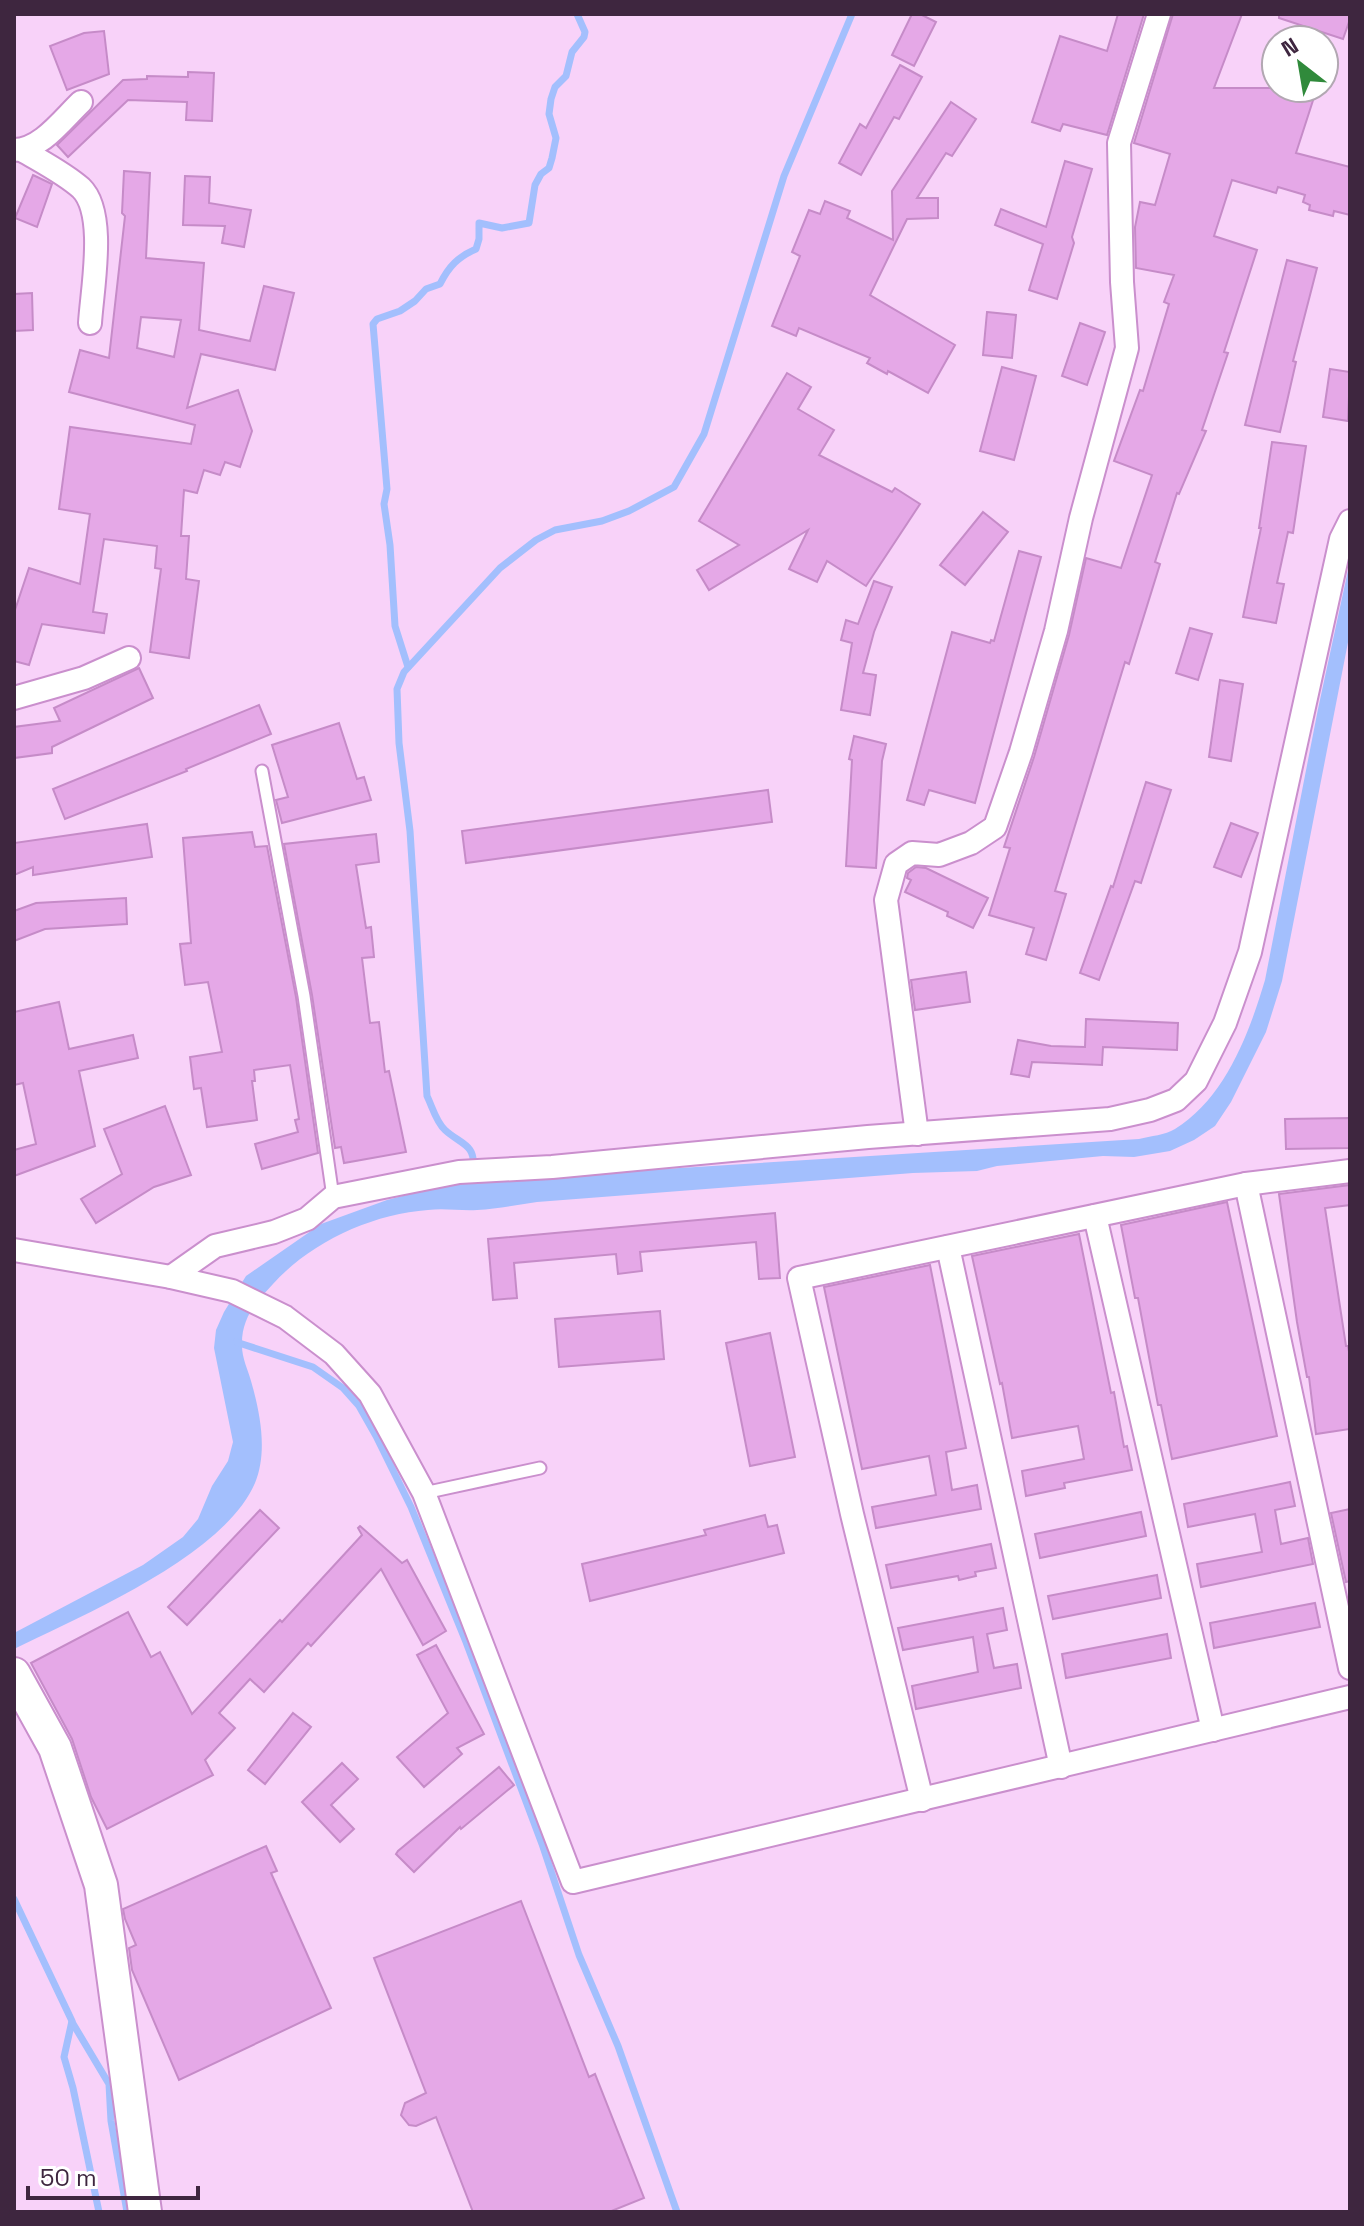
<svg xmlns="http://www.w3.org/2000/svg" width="1364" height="2226" viewBox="0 0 1364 2226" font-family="'Space Grotesk',sans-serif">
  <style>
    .water { fill: #a3bffd }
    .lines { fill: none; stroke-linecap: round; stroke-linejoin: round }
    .stream { stroke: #a3bffd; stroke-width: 7 }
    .building { fill: #e5a8e7; stroke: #c68bc8; stroke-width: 2; fill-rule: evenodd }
    .lane-casing { stroke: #ca8fcd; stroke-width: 15 }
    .street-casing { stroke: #ca8fcd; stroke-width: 26 }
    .secondary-casing { stroke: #ca8fcd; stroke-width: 36 }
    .lane { stroke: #fff; stroke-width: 11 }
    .street { stroke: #fff; stroke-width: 22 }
    .secondary { stroke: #fff; stroke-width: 32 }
  </style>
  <rect width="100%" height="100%" fill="#f8d2f9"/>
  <path class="water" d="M1350,561V632L1282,981L1266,1032L1231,1102L1215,1126L1194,1140L1170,1151L1134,1157L1103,1156L997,1166L977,1171L913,1173L537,1202C517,1205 497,1209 477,1210C461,1211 444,1208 428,1210C372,1214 311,1242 273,1284C255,1303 241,1319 242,1346C242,1358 248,1370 251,1381C260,1412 268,1452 255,1483C224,1556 83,1615 14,1649V1633L143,1565L183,1537L198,1519L212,1486L228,1461L233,1442L214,1348L216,1330L224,1312L246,1276L321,1224L387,1200L457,1182L1139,1139C1151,1136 1165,1135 1175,1129C1225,1098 1249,1034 1265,980L1318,709Z"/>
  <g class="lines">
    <g class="stream">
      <path d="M408,667L395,626L390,545L384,504L387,489L373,324L377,319L400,311L415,301L426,289L440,284C449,266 458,257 476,249L479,239V223L502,228L529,223L535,185L541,174L549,168L552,158L556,138L549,114L551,99L555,87L566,76L572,52L584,37L585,32L577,14"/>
      <path d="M473,1168C476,1144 460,1144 445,1130C436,1122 432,1106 427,1096L410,831L399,743L397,689L404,672L500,568L536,540L555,530L602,521L629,511L674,487L704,434L784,176L852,14"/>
      <path d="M236,1342L313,1367L343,1388L359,1406L376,1436L411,1507L466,1642L542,1844L579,1955L618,2046L677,2212"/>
      <path d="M14,1899L72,2021L64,2057L73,2088L99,2212"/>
      <path d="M72,2022L109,2084L111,2121L127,2212"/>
    </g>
  </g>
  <g class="building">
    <path d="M912,14H920L936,22L914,66L892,55Z"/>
    <path d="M1118,14H1144L1107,135L1063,124L1060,131L1032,122L1060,36L1107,51Z"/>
    <path d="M1173,14H1242L1214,88H1317L1296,153L1350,167V215L1334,211L1333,216L1309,210L1310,205L1303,202L1305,195L1278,187L1276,193L1232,180L1214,236L1257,250L1224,352L1228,353L1202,430L1206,431L1179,494L1177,493L1155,562L1160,564L1129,664L1125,662L1055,891L1066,894L1046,960L1026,954L1034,928L989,915L1010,848L1004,847L1034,757L1069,635L1086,558L1121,568L1152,475L1114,461L1140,390L1143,391L1169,304L1164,302L1174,275L1136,268L1135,227L1140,202L1155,205L1170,154L1134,143Z"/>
    <path d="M1279,14H1350V19L1343,39L1279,18Z"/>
    <path d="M104,31L109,74L67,90L50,46L84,33Z"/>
    <path d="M900,65L922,77L899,119L894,117L861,175L839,163L860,124L866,128Z"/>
    <path d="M188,72L214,73L212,121L186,120L187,102L128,100L68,157L57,145L123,80L147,79V76L188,77Z"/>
    <path d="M951,102L976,119L952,156L946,153L917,198H938V218L907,219L870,295L955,345L928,393L888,371L887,374L867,363L870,358L799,328L796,336L772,326L800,256L792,252L809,210L820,214L825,201L850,211L847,218L893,240L892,191Z"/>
    <path d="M1065,161L1092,169L1072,237L1074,243L1057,299L1029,290L1043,244L995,225L1001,209L1046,227Z"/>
    <path d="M124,171L150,173L146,258L204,263L199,330L250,341L264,286L294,293L275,370L201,354L187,408L238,390L252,431L240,467L225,462L220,475L204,470L197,493L184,490L181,536H189L186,579L199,581L189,658L150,652L161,569L155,568L157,546L104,539L93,612L107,614L104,633L42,624L29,665L14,661V613L29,568L80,584L90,514L59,509L70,427L191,444L195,425L69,392L80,350L109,358L125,216L122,213ZM141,317L181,320L174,357L137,348Z"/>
    <path d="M33,175L52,184L37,227L15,218Z"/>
    <path d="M185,176L210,177L209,203L251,210L244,247L222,243L225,226L183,225Z"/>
    <path d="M1287,260L1317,268L1293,361L1296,362L1280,432L1245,425Z"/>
    <path d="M32,293L33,330L14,331V294Z"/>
    <path d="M987,312L1016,315L1012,358L983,355Z"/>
    <path d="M1080,323L1105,332L1087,385L1062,376Z"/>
    <path d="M1002,367L1036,376L1014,460L980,451Z"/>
    <path d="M1330,369L1350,372L1348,421L1323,417Z"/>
    <path d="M787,373L811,387L798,409L834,430L819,455L892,492L895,488L920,504L866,586L827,561L817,582L789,569L808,530L709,590L697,570L739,545L699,521Z"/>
    <path d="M1272,442L1306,446L1293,533L1288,532L1277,583L1284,584L1276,623L1243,617L1261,528H1259Z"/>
    <path d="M983,512L1008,532L965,585L940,565Z"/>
    <path d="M1019,551L1041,557L975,803L929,790L924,805L907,800L952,632L990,643L991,640L994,641Z"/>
    <path d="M874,581L892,587L874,632L863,673L876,675L870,715L841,710L852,643L841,640L846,620L858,624Z"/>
    <path d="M1190,628L1212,634L1198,680L1176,673Z"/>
    <path d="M139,668L153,698L52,747V753L14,758V727L60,721L54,708Z"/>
    <path d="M1220,680L1243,684L1231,761L1209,757Z"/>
    <path d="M259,705L271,734L186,769L187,771L65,819L53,789Z"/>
    <path d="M339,723L357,779L364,777L371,800L282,823L276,800L288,797L272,745Z"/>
    <path d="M854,736L886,744L882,761L876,868L846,866L852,760L849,759Z"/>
    <path d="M1146,782L1171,790L1141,883L1135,881L1099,980L1080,973L1111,886L1113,887Z"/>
    <path d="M768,790L772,822L466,863L462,831Z"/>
    <path d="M1231,823L1258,833L1241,877L1214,867Z"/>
    <path d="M147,824L152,857L33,875V867L14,875V843Z"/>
    <path d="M252,832L255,847L267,846L296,997L318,1153L262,1169L255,1144L298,1132L295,1120L299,1119L290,1065L254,1070L255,1081H252L257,1120L207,1127L201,1088L194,1089L190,1057L222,1052L208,982L185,985L180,944L191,943L183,838Z"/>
    <path d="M376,834L379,862L356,865L366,928L371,927L374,957L362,958L370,1023L379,1022L385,1072L389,1071L406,1152L344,1163L341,1147L335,1148L312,995L284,844Z"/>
    <path d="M916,867L926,868L988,898L973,928L947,916L948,912L905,892L911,880L907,878L908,873Z"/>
    <path d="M126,898L127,924L45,929L14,941V911L36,903Z"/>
    <path d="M966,972L970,1002L915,1010L911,980Z"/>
    <path d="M59,1002L69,1049L133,1035L138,1058L79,1071L95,1146L14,1176V1150L36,1144L23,1083L14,1085V1012Z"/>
    <path d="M1086,1019L1178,1023L1177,1050L1103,1047L1102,1065L1032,1062L1029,1077L1011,1074L1018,1040L1051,1046L1085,1047Z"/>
    <path d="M165,1106L191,1175L154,1187L96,1223L81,1199L122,1174L104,1129Z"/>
    <path d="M1350,1118V1148L1286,1149L1285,1119Z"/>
    <path d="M1350,1185V1205L1325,1208L1346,1346H1348L1350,1357V1429L1316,1434L1309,1377H1307L1297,1322L1279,1194Z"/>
    <path d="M1227,1202L1277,1436L1172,1459L1161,1405H1158L1138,1298H1135L1121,1225Z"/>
    <path d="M775,1213L780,1278L759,1279L756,1242L640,1252L642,1271L618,1274L616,1254L514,1263L517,1298L493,1300L488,1239Z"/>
    <path d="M1079,1234L1111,1393L1114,1392L1124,1447L1127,1446L1132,1470L1064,1483L1065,1488L1026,1496L1022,1471L1084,1459L1078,1426L1012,1438L1002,1383L1000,1384L972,1256Z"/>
    <path d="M930,1265L966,1448L946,1452L952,1490L977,1485L981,1509L876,1528L872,1507L936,1495L929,1456L862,1469L824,1287Z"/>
    <path d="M660,1311L664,1359L559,1367L555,1319Z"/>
    <path d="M770,1333L795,1457L750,1466L726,1343Z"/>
    <path d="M1290,1482L1295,1506L1275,1510L1281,1544L1308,1538L1313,1564L1201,1587L1197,1564L1262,1552L1255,1514L1188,1527L1184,1504Z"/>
    <path d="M1350,1509V1581L1346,1582L1331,1513Z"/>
    <path d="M260,1510L279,1528L187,1625L168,1607Z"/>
    <path d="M1141,1512L1146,1536L1040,1558L1035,1534Z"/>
    <path d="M765,1515L768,1527L777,1525L784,1553L590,1601L582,1564L706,1535L704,1530Z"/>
    <path d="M360,1526L402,1563L407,1560L446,1631L423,1645L381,1569L311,1646L308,1643L264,1692L250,1679L219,1713L235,1728L205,1760L213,1775L107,1829L91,1797L72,1739L31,1663L128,1612L151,1657L160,1652L192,1714L280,1620L282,1622L362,1535L358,1528Z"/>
    <path d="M991,1544L996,1568L975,1572L976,1576L959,1580L958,1576L891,1588L886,1565Z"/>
    <path d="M1157,1575L1161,1598L1053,1619L1048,1596Z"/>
    <path d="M1315,1603L1320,1627L1214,1648L1210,1623Z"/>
    <path d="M1003,1608L1007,1630L987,1634L994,1668L1017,1664L1021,1688L916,1709L912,1686L978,1672L973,1637L903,1650L898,1628Z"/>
    <path d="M1167,1634L1171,1658L1066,1678L1062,1654Z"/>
    <path d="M436,1645L484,1734L457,1748L462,1754L424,1787L397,1757L448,1713L417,1655Z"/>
    <path d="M293,1713L311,1727L265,1784L248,1770Z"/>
    <path d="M342,1763L358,1779L331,1805L354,1829L340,1842L302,1802Z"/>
    <path d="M499,1767L514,1785L461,1829L460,1827L414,1872L396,1854L398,1851Z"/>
    <path d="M266,1846L277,1871L271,1873L331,2008L179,2080L132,1970L129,1948L136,1945L125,1919L123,1909Z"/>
    <path d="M521,1901L589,2077L595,2074L644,2198L609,2212H473L436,2117L416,2126L409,2125L401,2115L405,2103L426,2093L374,1958Z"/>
  </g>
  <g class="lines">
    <defs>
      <g id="lane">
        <path d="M262,771L304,996L333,1197"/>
        <path d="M424,1493L540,1468"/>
      </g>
      <g id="street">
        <path d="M14,150C41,150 63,119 81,102"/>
        <path d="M22,150C42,162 64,173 81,188C107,213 92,289 90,323"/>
        <path d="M14,698L84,678L129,658"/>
        <path d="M917,1134L886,900L896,864L912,853L939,855L971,843L995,827L1021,752L1056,631L1081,518L1127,348L1122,282L1119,143L1159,14"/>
        <path d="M1246,1184L1350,1668"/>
        <path d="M1095,1216L1213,1730"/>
        <path d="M948,1247L1061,1767"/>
        <path d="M14,1250L171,1277L232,1291L285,1317L334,1354L370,1394L424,1493L573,1882L1350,1697"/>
        <path d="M171,1277L215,1246L274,1232L307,1219L333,1197L459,1172L552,1167L868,1137L1110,1119L1150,1110L1176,1100L1196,1081L1225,1023L1250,952L1341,539L1350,521"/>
        <path d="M922,1800L852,1514L799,1278L1246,1184L1350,1171"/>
      </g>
      <path id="secondary" d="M14,1674L55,1748L101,1885L145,2212"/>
    </defs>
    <use href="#lane" class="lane-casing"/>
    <use href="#street" class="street-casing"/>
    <use href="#secondary" class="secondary-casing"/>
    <use href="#lane" class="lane"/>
    <use href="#street" class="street"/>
    <use href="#secondary" class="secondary"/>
  </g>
  <rect width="1364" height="2226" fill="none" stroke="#3e263f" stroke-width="32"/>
  <g transform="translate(1300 64) rotate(329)"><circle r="38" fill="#ffffff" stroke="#b2a8b2" stroke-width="2"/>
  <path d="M0-6L14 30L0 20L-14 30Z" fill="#308a3b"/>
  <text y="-12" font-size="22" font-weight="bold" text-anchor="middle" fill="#3e263f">N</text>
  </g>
  <path d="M28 2186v12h170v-12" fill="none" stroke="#3e263f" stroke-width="4"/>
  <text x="40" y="2186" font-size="24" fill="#3e263f" stroke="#ffffff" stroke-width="6" paint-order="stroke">50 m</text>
</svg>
